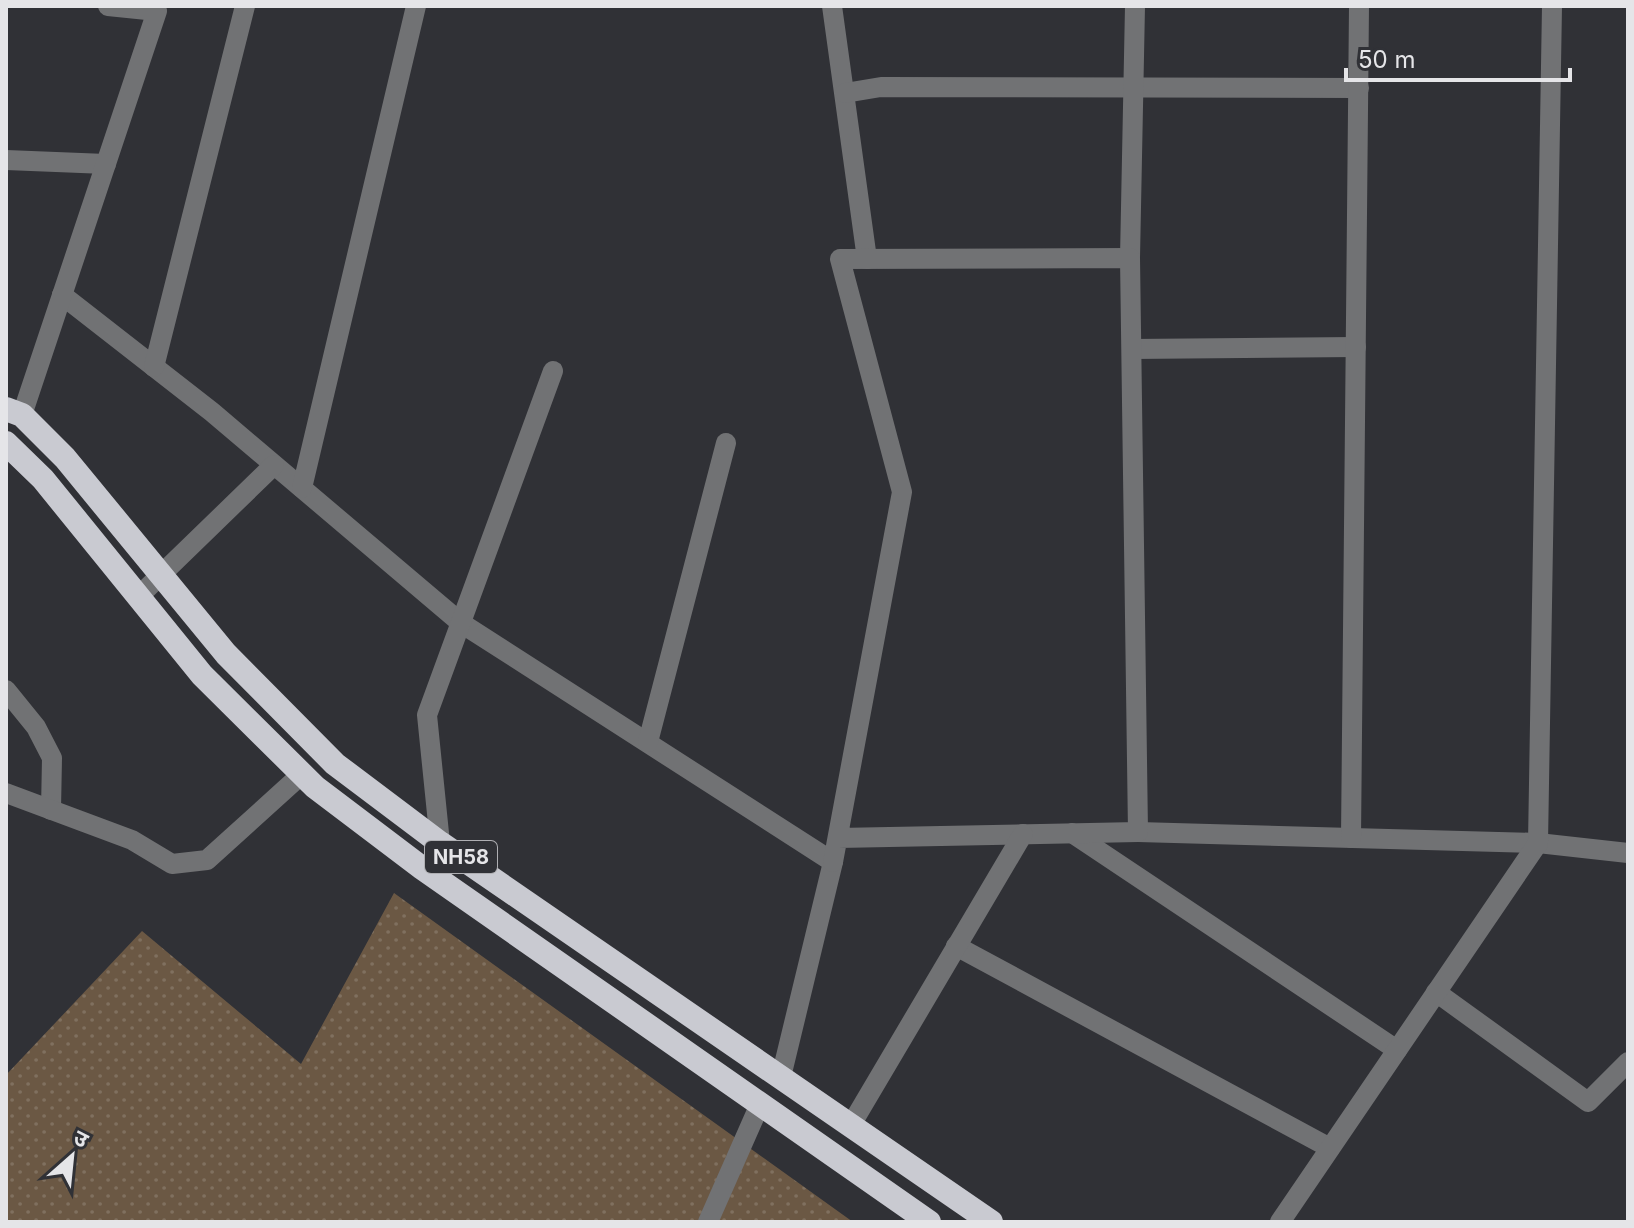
<svg xmlns="http://www.w3.org/2000/svg" width="1634" height="1228" viewBox="0 0 1634 1228" font-family="Inter,'Noto Sans Devanagari',sans-serif">
  <style>
    .grass { fill: url(#grass-dots) }
    .lines { fill: none; stroke-linecap: round; stroke-linejoin: round }
    .minor { stroke: #717274; stroke-width: 20 }
    .highway { stroke: #c9cad1; stroke-width: 24 }
    .labels { text-anchor: middle; dominant-baseline: central; stroke-width: 6; stroke-linejoin: round; paint-order: stroke }
    .shield { fill: #303136; stroke: #afafb3; stroke-width: 2 }
    .shield-label { font-size: 20px; font-weight: bold; fill: #e5e5e8 }
  </style>
  <defs>
    <pattern id="grass-dots" width="8" height="8" patternUnits="userSpaceOnUse" patternTransform="scale(2)"><rect width="8" height="8" fill="#6b5844"/><path d="M2 2h.1M6 6h.1" fill="none" stroke="#80705f" stroke-width="1.8" stroke-linecap="round"/></pattern>
  </defs>
  <rect width="100%" height="100%" fill="#303136"/>
  <path class="grass" d="M394,893L853,1222H6V1075L142,931L301,1064Z"/>
  <g class="lines">
    <g class="minor">
      <path d="M832,6L867,259"/>
      <path d="M845,93L881,87L1359,88"/>
      <path d="M6,160L106,164"/>
      <path d="M1130,258L1135,6"/>
      <path d="M62,295L212,412L461,623L833,862L781,1077"/>
      <path d="M1132,349L1356,347"/>
      <path d="M154,367L245,6"/>
      <path d="M22,415L157,11L108,6"/>
      <path d="M302,488L416,6"/>
      <path d="M138,597L274,465"/>
      <path d="M6,690L36,727L52,758L51,810"/>
      <path d="M648,742L726,443"/>
      <path d="M6,793L132,840L172,864L207,860L302,774"/>
      <path d="M1138,832L1538,843L1628,853"/>
      <path d="M1072,833L1397,1050"/>
      <path d="M1351,838L1359,6"/>
      <path d="M440,843L427,715L553,371"/>
      <path d="M833,862L902,492L840,259L1130,258L1138,832L838,838"/>
      <path d="M956,946L1330,1148"/>
      <path d="M1436,992L1588,1102L1628,1062"/>
      <path d="M851,1125L1023,834"/>
      <path d="M708,1222L760,1104"/>
      <path d="M1280,1222L1538,843L1552,6"/>
    </g>
    <g class="highway">
      <path d="M6,409L22,415L65,458L226,654L335,764L440,843L991,1222"/>
      <path d="M6,443L43,479L202,675L315,787L422,868L929,1222"/>
    </g>
  </g>
  <g class="labels">
    <rect class="shield" x="425" y="841" width="72" height="32" rx="6"/>
    <g class="shield-label">
      <text x="461" y="857">NH58</text>
    </g>
  </g>
  <rect width="1634" height="1228" fill="none" stroke="#e5e5e8" stroke-width="16"/>
  <g transform="translate(72 1156) rotate(27)" stroke="#303136" stroke-width="6" paint-order="stroke">
  <path d="M0-6L14 30L0 20L-14 30Z" fill="#e5e5e8"/>
  <text y="-12" font-size="22" font-weight="bold" text-anchor="middle" fill="#e5e5e8">उ</text>
  </g>
  <path d="M1346 68v12h224v-12" fill="none" stroke="#e5e5e8" stroke-width="4"/>
  <text x="1358" y="68" font-size="24" fill="#e5e5e8" stroke="#303136" stroke-width="6" paint-order="stroke">50 m</text>
</svg>
